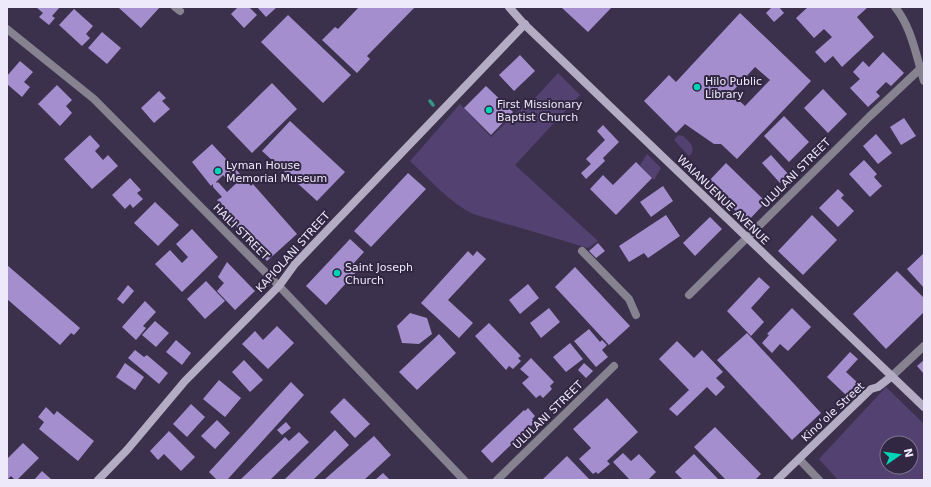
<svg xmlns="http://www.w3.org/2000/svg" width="931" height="487" viewBox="0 0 931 487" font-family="'DejaVu Sans',sans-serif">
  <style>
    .green { fill: #534171; fill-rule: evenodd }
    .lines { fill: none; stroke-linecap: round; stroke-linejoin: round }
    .stream { stroke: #339784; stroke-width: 3.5 }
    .building { fill: #a48ece; fill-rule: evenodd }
    .street { stroke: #868290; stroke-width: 8 }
    .secondary { stroke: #b3acc3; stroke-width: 8 }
    .poi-dot { fill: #00d5b7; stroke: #312742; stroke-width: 1.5 }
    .labels { text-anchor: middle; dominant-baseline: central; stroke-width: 4; stroke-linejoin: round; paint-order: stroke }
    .poi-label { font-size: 11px; fill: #ede8fa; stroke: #312742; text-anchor: start }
    .street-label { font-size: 11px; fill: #ede8fa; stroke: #312742 }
  </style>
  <rect width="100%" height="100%" fill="#3b314d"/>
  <g class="green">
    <path d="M558,73L580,95L515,165L598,241L588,248L473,214C449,202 429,179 410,161L460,104L491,137L518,111L537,96Z"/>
    <path d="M678,135L683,136C690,142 697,149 689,156L674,140Z"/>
    <path d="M647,154L661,168L654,180L640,165Z"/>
    <path d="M886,387L924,424V480H838L819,459ZM887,443H911V467H887Z"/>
  </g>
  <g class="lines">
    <path class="stream" d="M430,101L433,105"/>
  </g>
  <g class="building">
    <path d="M36,7H60L52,16L55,18L49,25L39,17L43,13Z"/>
    <path d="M120,7H160L141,28L119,8Z"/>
    <path d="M238,7H249L257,15L244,28L231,14Z"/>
    <path d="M257,7H277L266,17Z"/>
    <path d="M359,7H415L367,56L370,59L357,73L322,40L335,27L338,29Z"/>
    <path d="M561,7H612L588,32Z"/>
    <path d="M772,7H779L784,13L774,22L766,13Z"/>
    <path d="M808,7H868L857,17L874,37L842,67L833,56L825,63L815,52L832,37L824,29L814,38L796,18Z"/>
    <path d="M74,9L93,26L86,34L90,38L82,46L59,25Z"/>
    <path d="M740,13L811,81L737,159L721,144H714L685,124L676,133L644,101L669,75L676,82ZM755,67L770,80L745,106L731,93Z"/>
    <path d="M288,15L351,75L323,103L261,42Z"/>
    <path d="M102,32L121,48L107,64L88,48Z"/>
    <path d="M883,52L904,73L891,86L886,82L876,92L880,96L868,107L850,88L860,79L853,72L863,61L869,67Z"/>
    <path d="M520,55L535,71L514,91L499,75Z"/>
    <path d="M20,61L33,72L24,82L30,87L22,97L7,84V76Z"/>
    <path d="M272,83L297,109L252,153L227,127Z"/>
    <path d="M57,85L72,100L66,106L72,113L60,126L38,104Z"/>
    <path d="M486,86L513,112L491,135L464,108Z"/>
    <path d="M823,89L847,114L828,133L804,108Z"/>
    <path d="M159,91L166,98L162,101L170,109L154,123L141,108Z"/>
    <path d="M784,116L809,142L789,162L764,136Z"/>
    <path d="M904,118L916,136L901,145L890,127Z"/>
    <path d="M290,121L345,172L317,201L262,151Z"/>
    <path d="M603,125L619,142L603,158L605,161L586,179L581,173L591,164L586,159L605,140L597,131Z"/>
    <path d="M876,134L892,153L878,164L863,146Z"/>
    <path d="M90,135L100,146L95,151L103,160L108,155L118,166L92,189L64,159Z"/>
    <path d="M212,144L240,174L230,183L223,175L216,182L217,183L218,182L227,192L243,177L251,186L253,184L297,234L267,261L223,211L225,209L217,200L222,197L213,187V184L211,186L192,162Z"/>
    <path d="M771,155L789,175L780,183L762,163Z"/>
    <path d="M864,160L877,174L874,177L882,186L870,197L849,174Z"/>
    <path d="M636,162L652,178L616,215L590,189L603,175L613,185Z"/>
    <path d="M726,163L766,202L747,222L707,183Z"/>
    <path d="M408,173L426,189L371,247L354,231Z"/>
    <path d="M130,178L141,190L137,193L143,199L133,208L130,204L125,209L112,195Z"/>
    <path d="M663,186L673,201L651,217L640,202Z"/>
    <path d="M838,189L844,195L841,198L854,211L838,227L819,208Z"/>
    <path d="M155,202L179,225L158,246L134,223Z"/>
    <path d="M666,215L680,236L648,258L644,253L629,262L619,246Z"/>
    <path d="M812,215L837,240L803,275L778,251Z"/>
    <path d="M710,217L722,229L695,256L683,243Z"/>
    <path d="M192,229L218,257L182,292L155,264L170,250L182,263L188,257L176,244Z"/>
    <path d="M350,239L364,252L354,263L360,268L326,305L306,286Z"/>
    <path d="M598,243L605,251L596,258L589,251Z"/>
    <path d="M468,251L473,256L477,251L486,259L448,300L473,323L459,338L421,303Z"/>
    <path d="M924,253V288L907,269Z"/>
    <path d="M227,262L255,291L235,310L217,291L224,283L218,277Z"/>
    <path d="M7,265L80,328L74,335L71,333L60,345L7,299Z"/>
    <path d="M575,267L630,326L609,345L555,287Z"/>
    <path d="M897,271L924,298V312L886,349L853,314Z"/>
    <path d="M759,277L770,287L751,308L764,322L751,336L727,311Z"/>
    <path d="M206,281L225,301L205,319L187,299Z"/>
    <path d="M528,284L539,298L520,314L509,300Z"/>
    <path d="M128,285L134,291L123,304L117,299Z"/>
    <path d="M145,301L156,312L143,326L146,328L136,340L122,327Z"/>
    <path d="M549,308L560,322L541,338L530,323Z"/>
    <path d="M792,308L811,327L788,351L780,344L772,353L762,343L769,335L767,334Z"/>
    <path d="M410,313L427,318L432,334L419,344L402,343L397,326Z"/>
    <path d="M155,321L169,333L156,347L142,335Z"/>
    <path d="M489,323L521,356L518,358L521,361L513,369L509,366L506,370L475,336Z"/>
    <path d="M277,326L294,343L268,369L242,344L255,331L263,340Z"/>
    <path d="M589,329L600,342L602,340L607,345L602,350L608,357L596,367L574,341Z"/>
    <path d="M747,333L821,413L792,440L717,360Z"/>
    <path d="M439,334L456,353L417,390L399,372Z"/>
    <path d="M176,340L191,353L182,365L166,352Z"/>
    <path d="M677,341L694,358L702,350L723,372L716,378L725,387L716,396L707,387L677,416L669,409L689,390L659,359Z"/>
    <path d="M570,343L583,359L566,372L553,357Z"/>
    <path d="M135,350L144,357L147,355L168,373L159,384L128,358Z"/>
    <path d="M850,352L858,359L846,372L858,383L846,395L827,377Z"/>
    <path d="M531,358L554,382L550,386L552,389L543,398L540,395L536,398L522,383L529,377L520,369Z"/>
    <path d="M244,360L263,380L250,392L232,372Z"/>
    <path d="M924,360V374L917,366Z"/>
    <path d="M125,363L144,377L135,390L116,377Z"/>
    <path d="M584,363L593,371L586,378L578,370Z"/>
    <path d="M219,380L241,398L225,417L203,399Z"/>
    <path d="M291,382L304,395L227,480H217L209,472Z"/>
    <path d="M344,398L370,424L355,438L330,412Z"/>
    <path d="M607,398L638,432L607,461L610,464L598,474L596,472L593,474L579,459L591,448L573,429Z"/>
    <path d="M191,404L205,417L187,437L173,424Z"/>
    <path d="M46,407L54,415L57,411L94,441L78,461L39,429L44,422L38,417Z"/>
    <path d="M528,408L535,416L532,419L535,422L492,463L481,451L524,410L525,411Z"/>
    <path d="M217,420L230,433L215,449L201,436Z"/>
    <path d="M286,422L291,428L282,435L277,430Z"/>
    <path d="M715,427L761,474L755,480H726L694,447Z"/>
    <path d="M335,430L349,445L313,480H284Z"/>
    <path d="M169,431L195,457L181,471L164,454L158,460L150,451Z"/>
    <path d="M299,432L309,442L270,480H240L285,437L289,441Z"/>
    <path d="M374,436L391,455L364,480H324Z"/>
    <path d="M23,443L39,458L17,480H15L11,476L7,480V459Z"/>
    <path d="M623,453L631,461L639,454L656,472L648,480H628L629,479L613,462Z"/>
    <path d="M694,454L719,480H683L675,472Z"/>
    <path d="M567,456L590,480H542Z"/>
    <path d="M42,471L52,480H34Z"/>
    <path d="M383,473L390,480H375Z"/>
  </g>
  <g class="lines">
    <g class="street">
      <path d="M175,7L180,11"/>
      <path d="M895,7C912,28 916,56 924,81"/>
      <path d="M7,29L94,99L279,286L464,480"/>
      <path d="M582,251L629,299L636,315"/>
      <path d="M689,295L869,117L920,69"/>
      <path d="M892,376L924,346"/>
      <path d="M799,459L819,480"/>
      <path d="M497,480L614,366"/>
    </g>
    <g class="secondary">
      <path d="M509,7L523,23L924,407"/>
      <path d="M98,480L127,450L185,381L279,286L295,264L525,24"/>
      <path d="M777,480L871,389L878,387L892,376"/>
    </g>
  </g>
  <g class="poi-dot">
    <circle cx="697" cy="87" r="4"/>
    <circle cx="489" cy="110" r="4"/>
    <circle cx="218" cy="171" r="4"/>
    <circle cx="337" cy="273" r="4"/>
  </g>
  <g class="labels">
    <g class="poi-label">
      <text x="705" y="81">Hilo Public<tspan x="705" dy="13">Library</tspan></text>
      <text x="497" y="104">First Missionary<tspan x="497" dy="13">Baptist Church</tspan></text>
      <text x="226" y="165">Lyman House<tspan x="226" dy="13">Memorial Museum</tspan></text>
      <text x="345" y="267">Saint Joseph<tspan x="345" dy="13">Church</tspan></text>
    </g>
    <g class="street-label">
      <text transform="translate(796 173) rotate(-45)">ULULANI STREET</text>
      <text transform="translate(723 200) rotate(44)">WAIANUENUE AVENUE</text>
      <text transform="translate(241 232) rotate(45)">HAILI STREET</text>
      <text transform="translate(293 252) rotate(-48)">KAPIOLANI STREET</text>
      <text transform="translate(833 412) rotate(-43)">Kinoʻole Street</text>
      <text transform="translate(548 415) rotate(-44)">ULULANI STREET</text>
    </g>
  </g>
  <rect width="931" height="487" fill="none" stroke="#ede8fa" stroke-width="16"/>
  <g transform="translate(899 455) rotate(77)"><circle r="19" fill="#312742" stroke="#7c748c"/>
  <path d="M0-3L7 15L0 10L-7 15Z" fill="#00d5b7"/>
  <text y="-6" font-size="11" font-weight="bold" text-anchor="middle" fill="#ede8fa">N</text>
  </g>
</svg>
